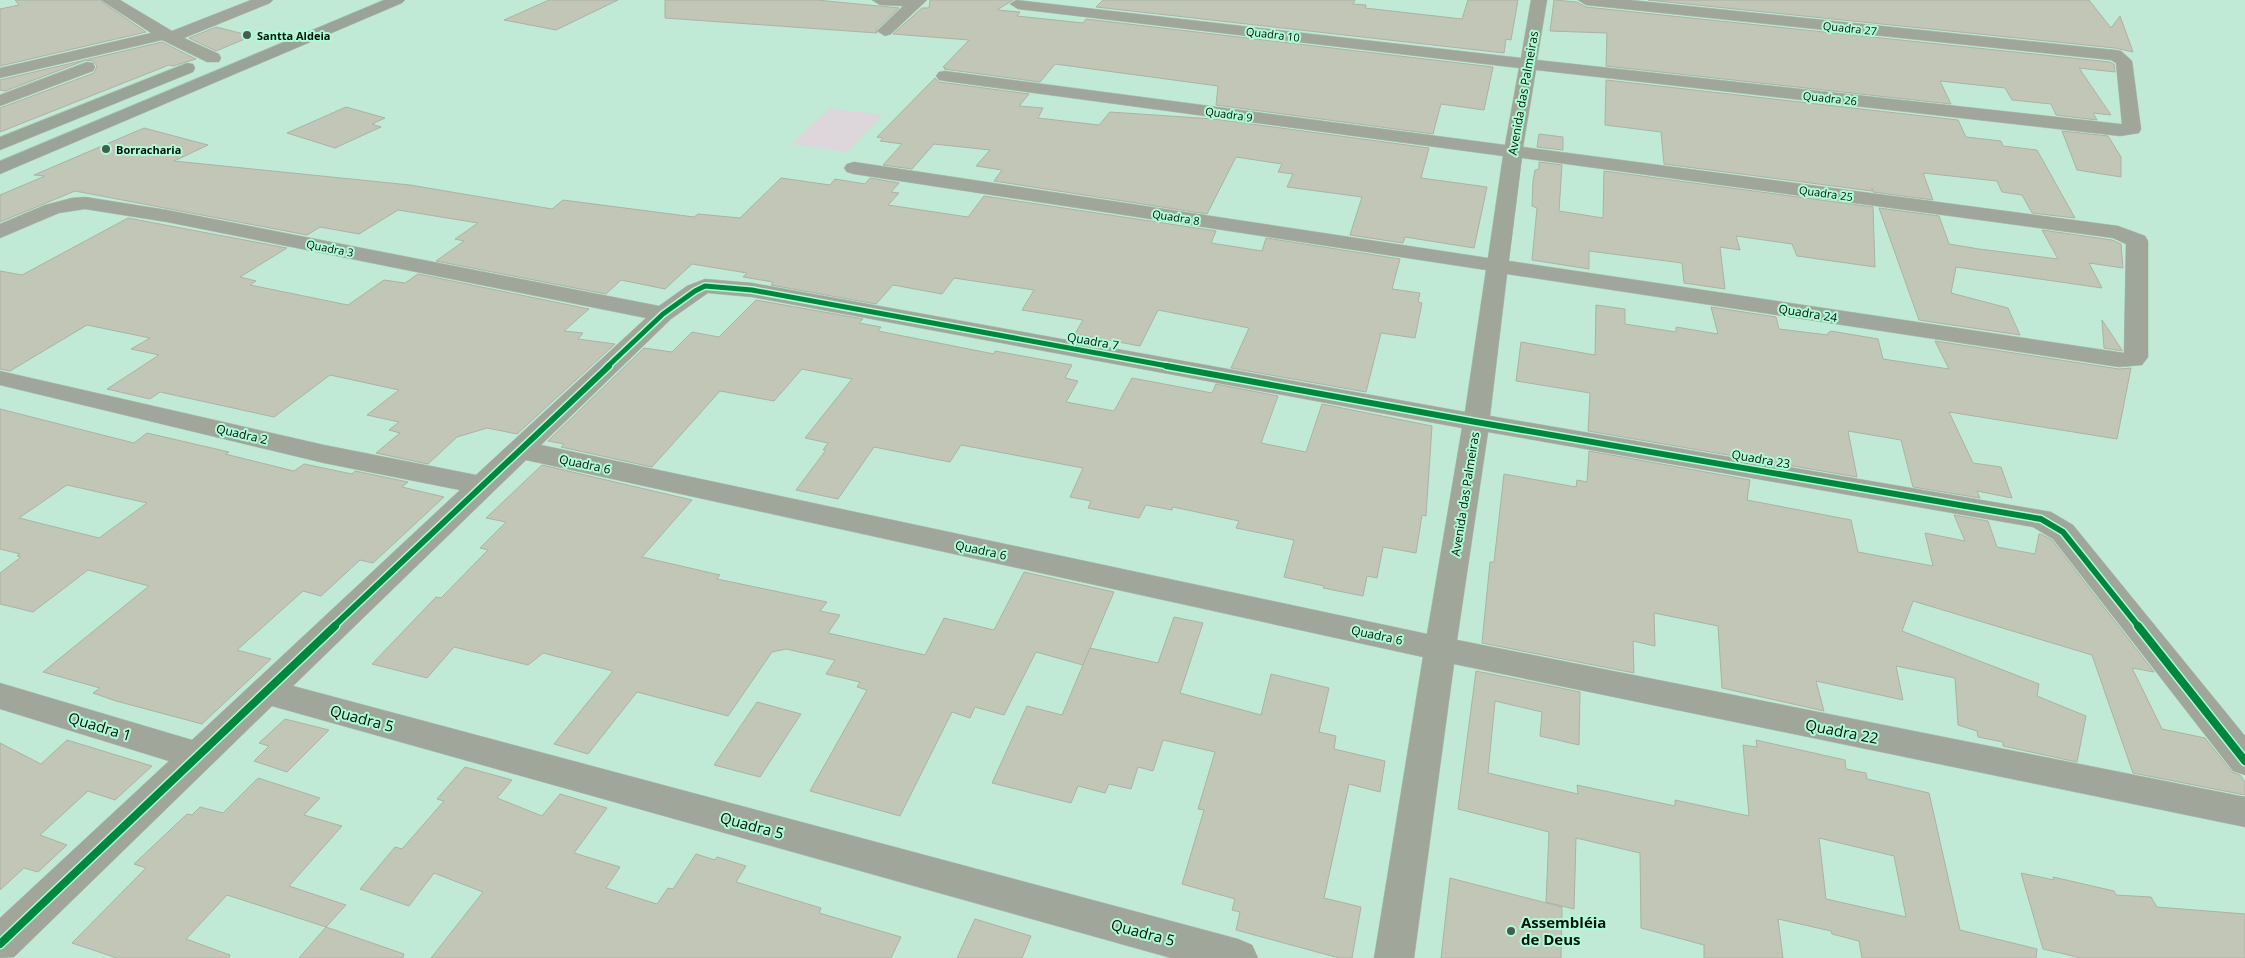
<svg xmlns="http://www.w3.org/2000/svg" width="2245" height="958" viewBox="0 0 2245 958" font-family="'Open Sans',sans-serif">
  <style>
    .green { fill: #ddd7dc }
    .building { fill: #c1c6b7; stroke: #acb2a4; fill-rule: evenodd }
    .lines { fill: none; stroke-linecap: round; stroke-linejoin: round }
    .street-casing { stroke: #a9c8b8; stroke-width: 1 }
    .secondary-casing { stroke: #a9c8b8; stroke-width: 1 }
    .street { fill: #a1a69a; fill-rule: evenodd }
    .secondary { fill: #9aa496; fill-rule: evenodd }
    .cycleway-far2-casing { stroke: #affbd6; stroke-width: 8 }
    .cycleway-far1-casing { stroke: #affbd6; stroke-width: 9 }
    .cycleway-casing { stroke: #affbd6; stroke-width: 11 }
    .cycleway-far2 { stroke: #00873e; stroke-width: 5 }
    .cycleway-far1 { stroke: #00873e; stroke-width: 6 }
    .cycleway { stroke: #00873e; stroke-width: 8 }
    .poi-dot { fill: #435e50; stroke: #affbd6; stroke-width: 2 }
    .labels { text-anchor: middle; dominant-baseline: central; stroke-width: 4; stroke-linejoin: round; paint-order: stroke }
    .far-street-label { font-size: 11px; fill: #001209; stroke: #affbd6 }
    .far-poi-label { font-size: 11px; font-weight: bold; fill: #001209; stroke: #affbd6; text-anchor: start }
    .street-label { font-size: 12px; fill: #001209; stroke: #affbd6 }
    .near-street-label { font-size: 15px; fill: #001209; stroke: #affbd6 }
    .near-poi-label { font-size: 15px; font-weight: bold; fill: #001209; stroke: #affbd6; text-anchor: start }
  </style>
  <rect width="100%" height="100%" fill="#c0ead5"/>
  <path class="green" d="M830,108L883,115L847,152L791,144Z"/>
  <g class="building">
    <path d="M15,0H99L146,32L0,66V9L19,5Z"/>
    <path d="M549,0H618L556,30L504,20Z"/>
    <path d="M665,0H817L899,8L876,30L877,33L665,18Z"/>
    <path d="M930,0H1013L997,10L1020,12L1017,16L1083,23L1086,19L1493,67L1484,110L1441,104L1433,134L1216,105L1218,86L1055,64L1040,82L944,69L946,68L943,67L969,40L893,34L922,8H929Z"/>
    <path d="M1103,0H1355L1353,4L1366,5L1365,8L1462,19L1468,0H1518L1511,40L1506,39L1504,53L1096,7Z"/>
    <path d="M1554,0L1577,2L1586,7L2110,62L2114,64L2115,72L2079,68L2111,115L2093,113L2097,120L2056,115L2051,104L2012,100L2005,88L1940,81L1951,104L1606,66L1607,33L1550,31Z"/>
    <path d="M1648,0H2089L2111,28L2120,16L2133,52L2115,48Z"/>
    <path d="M216,27L252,36L216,51L189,38Z"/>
    <path d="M162,42L196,59L173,66L169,65L0,132V108L94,73L97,66L93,61L86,60L5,91L0,90V80Z"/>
    <path d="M935,78L939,82L1029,94L1019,106L1043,108L1038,118L1099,125L1110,112L1214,119L1429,148L1421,178L1487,187L1474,248L1405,237L1403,243L1350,235L1362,197L1287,187L1293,174L1278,172L1282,164L1236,157L1207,214L994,181L1002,170L976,166L990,150L934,144L912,169L883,165L902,144L880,141L883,138L877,137Z"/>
    <path d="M1606,80L1958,120L1966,137L2001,141L2003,146L2037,150L2075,218L2032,213L2022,195L2002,192L1997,181L1923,173L1933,200L1873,192L1872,188V191L1664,164L1661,132L1605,125Z"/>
    <path d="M346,107L385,118L372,124L381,127L335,148L287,133Z"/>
    <path d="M144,128L208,145L174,161L410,185L552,209L563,200L694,217L698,214L740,218L781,178L830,185L835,179L865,184L870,178L899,183L891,192L899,193L888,205L968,217L984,196L1216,231L1211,243L1262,251L1266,238L1400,259L1392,289L1420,293L1418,302L1422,303L1415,338L1381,333L1366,392L1231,368L1249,328L1158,310L1140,346L1075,334L1083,320L1022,310L1034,290L967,280L954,278L942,294L893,285L876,304L771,285L773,282L743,277L747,273L692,264L665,289L621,280L606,294L436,261L464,241L455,239L478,223L398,210L359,234L320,227L307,235L75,191L0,222V195L45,176L34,175Z"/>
    <path d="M2062,131L2108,136L2121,157V177L2077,170Z"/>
    <path d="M1539,134L1563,137V150L1537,147Z"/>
    <path d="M1539,162L1562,165L1559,211L1603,218L1604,171L1873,207L1875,267L1797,256L1792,244L1736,236L1740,250L1720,247L1725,289L1684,283L1682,263L1589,251V269L1532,260L1537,208L1532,206L1533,181L1535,170L1539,169Z"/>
    <path d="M1879,208L1939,216L1949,244L1979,249L2058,259L2042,230L2112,240L2121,244L2123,268L2089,263L2102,288L1956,267L1951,293L2008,308L2020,335L1925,321L1919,320Z"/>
    <path d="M128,218L287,248L240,277L256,281L250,285L348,305L384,280L405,283L418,274L589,309L564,331L583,333L578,339L615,344L517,434L487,428L457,437L428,464L376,453L400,433L389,430L399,422L367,415L399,390L330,375L274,417L160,392L150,399L107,389L159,355L131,349L150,338L87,325L10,371L0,369V271L22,275Z"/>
    <path d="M756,300L863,319L859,323L881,327L878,331L994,354L995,351L1072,365L1065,378L1078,381L1066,402L1114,411L1132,378L1212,393L1216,384L1278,396L1261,443L1306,452L1322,404L1432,426L1426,516L1422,515L1416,553L1383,547L1377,578L1367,576L1363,596L1323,588L1324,586L1284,577L1294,540L1236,528L1239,521L1173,507L1172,510L1146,505L1139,518L1088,508L1091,501L1070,497L1083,468L961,445L950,462L874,447L838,499L796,490L826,450H823L828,443L805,438L852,379L802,369L774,401L720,391L652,467L561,447L564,444L548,441L644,348L672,352L692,332L719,337Z"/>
    <path d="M1596,305L1625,309V324L1676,332V327L1718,334L1711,307L1776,317L1779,329L1828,335V333L1831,331L1878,339L1883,359L1949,369L1935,341L2119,369L2131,368L2117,439L1949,412L1973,463L2001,467L2012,498L1977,491L1980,498L1913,487L1901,440L1848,431L1857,477L1588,431L1590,393L1516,381L1521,342L1595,355Z"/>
    <path d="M2102,320L2122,350V351L2104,348Z"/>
    <path d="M0,409L134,443L147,433L229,452L225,454L294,471L304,464L352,474L355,471L408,482L402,487L444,497L373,563L360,560L321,596L303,591L237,650L271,659L202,724L116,701L93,693L100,688L43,672L149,586L88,570L33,612L0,604V573L21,557L17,556L20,554L0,549ZM67,485L147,503L99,538L19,518Z"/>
    <path d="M1589,451L1750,480L1747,500L1851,520L1858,552L1933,566L1925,533L1965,541L1954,515L1988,521L1997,547L2035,554L2039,534H2041L2052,540L2154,672L2132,668L2162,729L2205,738L2232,772L2240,775L2245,782V795L2133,773L2092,655L1913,601L1902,631L2039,684L2037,696L2086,716L2077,762L2003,746V742L1978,737L1977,731L1958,725L1955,678L1896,666L1903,700L1816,681L1824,711L1722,688L1718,626L1654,613L1655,646L1633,641L1634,673L1482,643L1490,562H1494L1504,474L1576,487L1577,480L1587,482Z"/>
    <path d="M542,465L692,500L642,557L720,575L717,579L827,602L820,611L840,615L828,633L925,655L944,618L994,630L1024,572L1114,592L1083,665L1036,652L1004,715L975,707L970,718L952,712L900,816L810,791L867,690L857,687L860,682L826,674L835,660L786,649L772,652L728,716L637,692L588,754L554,744L613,671L543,653L528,665L454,647L427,678L372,664L436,597L441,598L488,550L480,548L506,522L486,518Z"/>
    <path d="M1174,617L1203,623L1180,693L1261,715L1271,674L1329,688L1319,732L1336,736L1334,749L1385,761L1380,792L1349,784L1324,898L1361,907L1352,958H1339L1236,930L1240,912L1232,910L1235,899L1182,884L1204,810L1198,809L1215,752L1163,740L1153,771L1138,767L1131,789L1109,784L1105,793L1078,786L1071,803L992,783L1027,706L1062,715L1090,648L1158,663Z"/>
    <path d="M1476,671L1580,692L1579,745L1540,736L1542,712L1495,701L1488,773L1578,794L1577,785L1675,806V800L1749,816L1743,745L1757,747L1756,740L1845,760L1846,769L1866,773L1867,779L1929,793L1960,930L2037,949L2036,958H1862L1859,941L1832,934L1831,931L1778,919L1783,958H1704V945L1641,928L1640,853L1576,838L1574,909L1546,902L1549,832L1458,809ZM1819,838L1894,856L1906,917L1826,899Z"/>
    <path d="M757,702L801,714L760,777L714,765Z"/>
    <path d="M285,719L329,730L287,772L254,761L269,746L259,743Z"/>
    <path d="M67,740L152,766L115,800L88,791L40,835L67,845L38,872L24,868L0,890V743L41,764Z"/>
    <path d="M465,767L512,780L497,798L542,816L560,794L607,808L574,853L620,867L606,888L657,904L668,888L673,889L696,854L715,860L717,857L746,866L736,882L821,908L819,913L901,937L891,958H431L483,892L434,873L409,906L360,889L395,847L402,849L444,801L437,799Z"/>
    <path d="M258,778L320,798L304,815L342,826L289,886L346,905L326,927L404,954L403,958H299L326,927L227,895L186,939L230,955L229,958H117L72,943L146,868L134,864L187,814L192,815L200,807L223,813Z"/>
    <path d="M2021,873L2054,880L2053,877L2114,891L2116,895L2151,897L2157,907L2245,914V958H2081L2043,949Z"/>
    <path d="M1450,878L1562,907L1561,958H1441Z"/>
    <path d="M975,919L1031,936L1022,958H957Z"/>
  </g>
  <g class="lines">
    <defs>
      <g id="street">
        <path d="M101,0H120L172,31L251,0H273L270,3L184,38L219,54L221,58L219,62H207L162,40L0,78V68L151,33Z"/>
        <path d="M872,0H927L891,34L885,36L877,31L903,6L880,5Z"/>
        <path d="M1016,0L1521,58L1531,0H1547L1537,60L2120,124H2122L2116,63L2111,60L1586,5L1578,0H1630L2115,50L2121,51L2132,61L2141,129L2139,133L2120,136L1536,70L1523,147L2118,226L2145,236L2148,241V357L2142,365L2119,367L1507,274L1490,416L2051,512L2073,525L2245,736V775L2233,771L2053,539L2033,527L1488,432L1457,640L2245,797V827L1454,664L1414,958H1374L1423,657L526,460L293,686L1238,939L1252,945L1258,958H1171L272,706L14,957L0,958V918L169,761L0,709V683L192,740L460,490L324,463L0,385V371L324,445L476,475L646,318L167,222L85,209L59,213L0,238V224L45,205L72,198L85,197L167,210L659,306L687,286L705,279L752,283L1465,412L1486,270L854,174L847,172L844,168L847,164L854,162L1488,258L1503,156L945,81L939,80L936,76L939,72L945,71L1505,145L1519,68L1018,9L1010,4ZM1522,158L2113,238L2126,244L2124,353L1509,261ZM708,293L752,297L1462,428L1427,634L541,445L671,319Z"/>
        <path d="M87,62L93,63L95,67L93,71L0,106V95Z"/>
      </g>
      <g id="secondary">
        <path d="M384,0H405L402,3L0,174V161Z"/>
        <path d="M187,63L193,64L195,68L193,72L0,150V137Z"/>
      </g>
    </defs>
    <use href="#street" class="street-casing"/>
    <use href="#secondary" class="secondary-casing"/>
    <use href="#street" class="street"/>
    <use href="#secondary" class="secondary"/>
    <defs>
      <path id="cycleway-far2" d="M607,367L663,314L695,291L705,286L752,290L1173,367"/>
      <g id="cycleway-far1">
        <path d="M1166,366L1476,422L2041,519L2063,532L2139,627"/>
        <path d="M333,627L609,366"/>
      </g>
      <g id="cycleway">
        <path d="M2138,626L2245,761"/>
        <path d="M0,944L335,626"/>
      </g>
    </defs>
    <use href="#cycleway-far2" class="cycleway-far2-casing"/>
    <use href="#cycleway-far1" class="cycleway-far1-casing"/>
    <use href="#cycleway" class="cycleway-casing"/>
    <use href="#cycleway-far2" class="cycleway-far2"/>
    <use href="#cycleway-far1" class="cycleway-far1"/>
    <use href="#cycleway" class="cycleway"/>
  </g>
  <g class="poi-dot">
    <circle cx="247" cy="35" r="5"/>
    <circle cx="106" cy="149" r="5"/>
    <circle cx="1511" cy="931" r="5"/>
  </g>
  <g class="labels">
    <g class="far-street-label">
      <text transform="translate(1850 28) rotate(6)">Quadra 27</text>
      <text transform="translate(1273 34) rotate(7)">Quadra 10</text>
      <text transform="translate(1830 98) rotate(6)">Quadra 26</text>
      <text transform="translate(1229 114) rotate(8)">Quadra 9</text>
      <text transform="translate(1826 193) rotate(8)">Quadra 25</text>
      <text transform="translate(1176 217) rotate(9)">Quadra 8</text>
      <text transform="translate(330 248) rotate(11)">Quadra 3</text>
    </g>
    <g class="far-poi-label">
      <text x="257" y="35">Santta Aldeia</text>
      <text x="116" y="149">Borracharia</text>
    </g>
    <g class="street-label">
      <text transform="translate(1523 93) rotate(-80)">Avenida das Palmeiras</text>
      <text transform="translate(1808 313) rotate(9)">Quadra 24</text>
      <text transform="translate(1093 341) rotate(10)">Quadra 7</text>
      <text transform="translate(242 434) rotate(13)">Quadra 2</text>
      <text transform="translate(1761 459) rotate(10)">Quadra 23</text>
      <text transform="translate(585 464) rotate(12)">Quadra 6</text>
      <text transform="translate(1465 494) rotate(-81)">Avenida das Palmeiras</text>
      <text transform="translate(981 550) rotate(12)">Quadra 6</text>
      <text transform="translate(1377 635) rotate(12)">Quadra 6</text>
    </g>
    <g class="near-street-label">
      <text transform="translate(362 718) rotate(15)">Quadra 5</text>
      <text transform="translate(100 726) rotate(17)">Quadra 1</text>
      <text transform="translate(1842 731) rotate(11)">Quadra 22</text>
      <text transform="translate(752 825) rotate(15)">Quadra 5</text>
      <text transform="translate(1143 932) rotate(15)">Quadra 5</text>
    </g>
    <g class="near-poi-label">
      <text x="1521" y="922">Assembléia<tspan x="1521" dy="17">de Deus</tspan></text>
    </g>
  </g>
</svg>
